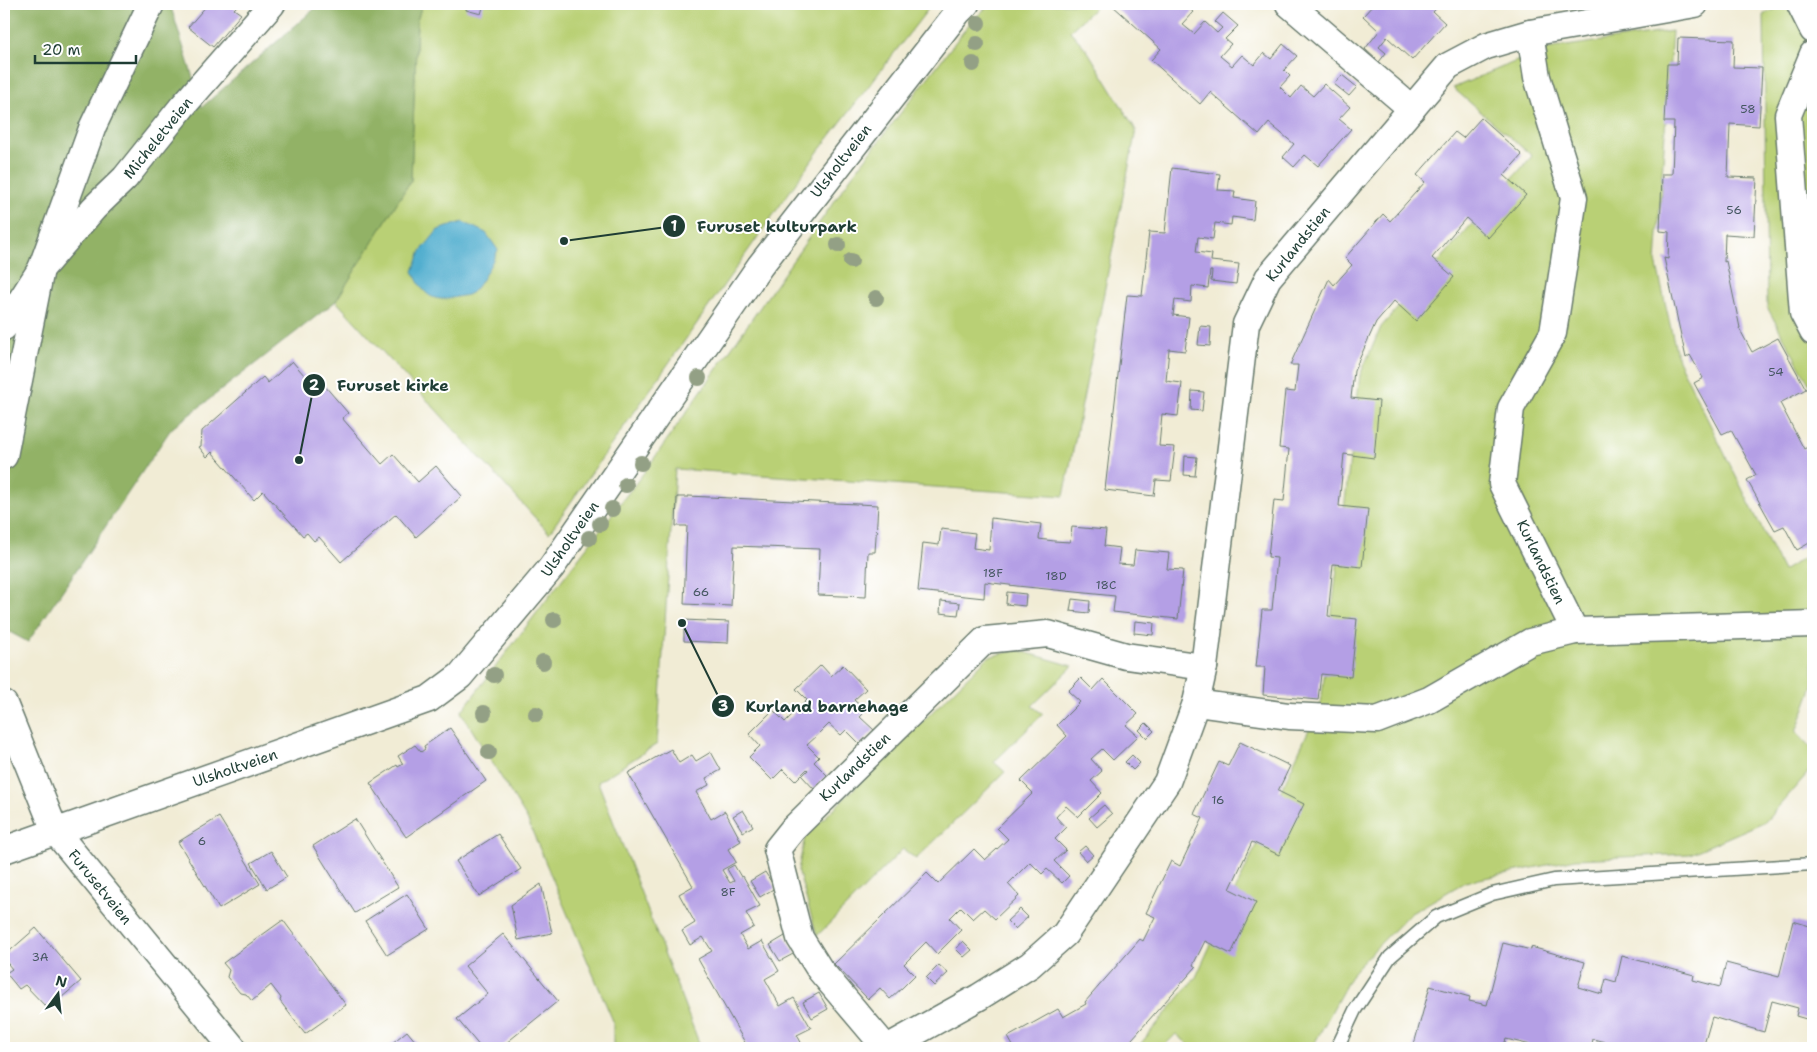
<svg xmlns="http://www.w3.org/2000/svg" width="1817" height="1052" viewBox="0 0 1817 1052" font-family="'Shantell Sans',sans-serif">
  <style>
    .green { fill: #b9d075; stroke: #6c8654 }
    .forest { fill: #92b266; stroke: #58784d }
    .water { fill: #51aecf; stroke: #387682 }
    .building { fill: #b49fe5 }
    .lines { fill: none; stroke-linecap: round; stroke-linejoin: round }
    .service-casing { stroke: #687a6c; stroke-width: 15 }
    .minor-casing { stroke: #687a6c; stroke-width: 29 }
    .service { stroke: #fff; stroke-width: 12 }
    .minor { stroke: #fff; stroke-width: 26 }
    .tree { fill: #93a085 }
    .labels { text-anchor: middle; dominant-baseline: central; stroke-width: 4; stroke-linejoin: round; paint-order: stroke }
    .number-label { font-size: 12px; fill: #445660 }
    .street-label { font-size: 15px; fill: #1f3d34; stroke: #fff }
    .leader { fill: none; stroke: #1f3d34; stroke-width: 2 }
    .callout-dot { fill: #1f3d34; stroke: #fff; stroke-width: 2 }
    .mark-label { font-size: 15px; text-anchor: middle; font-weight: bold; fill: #fff }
    .callout-label { font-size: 16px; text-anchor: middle; font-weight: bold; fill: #1f3d34; stroke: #fff; stroke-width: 4; stroke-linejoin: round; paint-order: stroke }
  </style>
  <rect width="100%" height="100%" fill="#fff"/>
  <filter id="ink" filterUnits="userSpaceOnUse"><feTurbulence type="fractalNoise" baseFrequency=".02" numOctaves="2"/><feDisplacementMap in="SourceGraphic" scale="10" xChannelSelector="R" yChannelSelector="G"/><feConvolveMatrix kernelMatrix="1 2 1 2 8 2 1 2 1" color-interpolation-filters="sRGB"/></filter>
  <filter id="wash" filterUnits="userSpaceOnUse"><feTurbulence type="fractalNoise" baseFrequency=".0096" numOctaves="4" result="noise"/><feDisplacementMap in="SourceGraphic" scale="20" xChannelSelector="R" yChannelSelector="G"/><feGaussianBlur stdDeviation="1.12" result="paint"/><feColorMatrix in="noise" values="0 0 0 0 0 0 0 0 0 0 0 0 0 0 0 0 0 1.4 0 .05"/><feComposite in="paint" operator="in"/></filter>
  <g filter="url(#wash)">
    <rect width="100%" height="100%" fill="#f1ecd5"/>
    <g class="green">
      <path d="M422,4H932L817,153L549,533L336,301L411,180L417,21Z"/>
      <path d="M990,4H1099L1070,31L1087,50L1136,130L1064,496L675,469L657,744L598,782L701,1048H613V1021L527,819L461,712L648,467L852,176L970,23Z"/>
      <path d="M1788,4H1813V391L1767,307L1764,14Z"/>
      <path d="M1672,31L1656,262L1678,360L1783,571L1813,552V686L1796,732L1813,750V767L1766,821L1690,854L1576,859L1465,882L1408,915L1353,972L1312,1048H1193L1176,1034L1162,1048H1137L1196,977L1321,703L1360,375L1381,327L1532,156L1453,88L1545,49Z"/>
      <path d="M1017,650L1073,666L1032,706L1043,714L994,762L1005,772L916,859L903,849L817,936L798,870L805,837L988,657Z"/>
    </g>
    <path class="forest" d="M4,4H170L202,107L320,4H422L417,21L411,180L336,301L171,429L28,642L4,629Z"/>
    <path class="water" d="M463,222L486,233L498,250C493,260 479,288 471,293C467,296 460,296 456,297C430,304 422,292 413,271L421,251L438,230Z"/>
    <g id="blocks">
      <g class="building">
        <path d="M208,4H239L234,9L241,14L213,47L188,27Z"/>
        <path d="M467,4H484L481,14L466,10Z"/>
        <path d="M1113,4H1184L1193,12L1182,24L1194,34L1205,22L1217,33L1222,28L1215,22L1223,13L1238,26L1225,39L1231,44L1220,56L1232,66L1242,55L1254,65L1264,53L1271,59L1283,44L1297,56L1284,70L1290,76L1280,87L1291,98L1301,86L1313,96L1324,84L1350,107L1339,119L1351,129L1318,166L1305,155L1294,167L1283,157L1294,144L1269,123L1259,135L1210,92L1200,104L1151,60L1161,49L1112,5Z"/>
        <path d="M1374,4H1440L1433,12L1445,23L1412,60L1387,37L1379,47L1386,53L1379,62L1365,49L1379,31L1363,16Z"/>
        <path d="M1678,38L1734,40L1733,67L1762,68L1759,126L1730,124L1728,177L1757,178L1754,236L1725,234L1724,262L1726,261L1740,328H1739L1752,352L1778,338L1806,389L1780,403L1804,449L1813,444V541L1797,550L1784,526L1775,530L1747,480L1756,475L1731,430L1722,434L1694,383L1703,378L1690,355L1686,358L1664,258L1668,259L1669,232L1660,231L1662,174H1672L1674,122H1664L1667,64H1677Z"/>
        <path d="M1342,75L1357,87L1349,96L1334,84Z"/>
        <path d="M1481,118L1522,155L1504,175L1526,195L1488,238L1466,218L1432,258L1454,277L1416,321L1394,301L1376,322L1354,371L1351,398L1379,401L1374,458L1344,454L1339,506L1368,509L1362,567L1333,564L1328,616L1357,619L1351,677L1321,674L1318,700L1263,695L1265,667H1256L1262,610H1272L1277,558L1268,557L1274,500L1284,501L1289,449L1279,448L1285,391L1295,392L1298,365H1290L1329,279L1334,285L1352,265L1345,258L1383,214L1390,221L1425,182L1417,175L1455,132L1463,138Z"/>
        <path d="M1172,168L1220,174L1218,190L1235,191L1234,198L1255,201L1253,220L1232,217L1231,225L1215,223L1213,239L1198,237L1196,252L1212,254L1211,261L1239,264L1236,284L1211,281L1212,271H1210L1208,288L1192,286L1191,302L1175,300L1173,315L1189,317L1185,351L1169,349L1166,381L1182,383L1178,416L1162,414L1159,446L1175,447L1171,481L1156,480L1154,496L1105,490L1127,295L1142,296L1149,232L1165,233Z"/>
        <path d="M1200,326L1211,327L1210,346L1198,345Z"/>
        <path d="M292,361L311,383L318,378L348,413L342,418L382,464L393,454L418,482L436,466L462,496L416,537L396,514L341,562L319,537L314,541L307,533L303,536L263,491L254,500L212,452L207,457L199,447L201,446L202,431L263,377L268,383Z"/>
        <path d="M1192,391L1204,392L1202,411L1191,410Z"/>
        <path d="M1185,456L1197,457L1195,476L1184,475Z"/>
        <path d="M688,496L878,505L875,552H868L866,597L818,595L820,549L734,546L731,606L684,604L687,526H676L677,497H688Z"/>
        <path d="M991,518L1041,524L1039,539L1054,541L1070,542L1072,527L1106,530L1104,546L1120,548L1118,564L1133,565L1135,550L1169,553L1167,569L1183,570L1178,619L1113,612L1115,596L1017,586L985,582L984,598L918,591L923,543L939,545L941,529L975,533L973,548L989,550Z"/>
        <path d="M1007,592L1026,594L1025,606L1006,604Z"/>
        <path d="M1072,599L1090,601L1089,613L1070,611Z"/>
        <path d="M941,601L960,603L958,615L940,613Z"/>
        <path d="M684,620L729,622L728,643L684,641Z"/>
        <path d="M1135,621L1154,623L1153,635L1134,633Z"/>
        <path d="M821,665L831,676L843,665L866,689L854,700L866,711L860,717L874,730L860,744L846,730L841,735L829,724L819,734L807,745L819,757L814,762L827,775L814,789L802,776L808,770L807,769L795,781L783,769L772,780L749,757L760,746L749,734L773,710L785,722L807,700L796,689Z"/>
        <path d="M1081,678L1093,690L1103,679L1138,714L1126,725L1138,736L1113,760L1102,749L1091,759L1102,771L1091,781L1102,793L1078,817L1066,806L1056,817L1066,828L1055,839L1066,850L1054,861L1069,876L1062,883L1047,869L1042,874L1030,862L1008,884L1019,896L995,919L984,909L973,919L961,907L950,918L961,930L937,954L926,942L904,964L915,975L903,987L890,999L880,988L868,999L834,964L927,873L938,884L974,849L985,860L1008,839L997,828L1033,793L1021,781L1067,736L1057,725L1080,702L1068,691Z"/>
        <path d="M1146,723L1154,731L1147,738L1139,730Z"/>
        <path d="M450,728L486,781L406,837L370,783L397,765L398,767L403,764L398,756L415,745L421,752L425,749L424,746Z"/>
        <path d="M1240,742L1290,766L1278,791L1304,804L1279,855L1252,842L1230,889L1256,902L1231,954L1205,941L1193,965L1196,967L1124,1048H1009L1013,1046L1008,1037L1058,1009L1063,1017L1086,1004L1085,1002L1140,939L1143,941L1155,917L1146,913L1171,861L1180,866L1203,818L1194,814L1219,762L1228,766Z"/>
        <path d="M671,749L679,763L692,755L696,761L711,752L721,770L706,778L709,785L696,792L711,819L725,811L741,841L728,849L736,862L722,870L730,883L734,881L727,869L734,865L741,877L743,876L760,906L746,913L754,927L740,935L748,949L762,941L779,971L765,979L780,1006L794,998L811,1028L797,1035L804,1048H748L698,959L712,951L703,937L690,945L682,931L695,923L679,894L693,886L628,773Z"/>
        <path d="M1132,755L1140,763L1133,770L1125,762Z"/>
        <path d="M1104,805L1112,814L1097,827L1089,818Z"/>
        <path d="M743,810L753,826L743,832L733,816Z"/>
        <path d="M219,817L260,884L219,909L178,842Z"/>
        <path d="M355,819L398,887L355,913L313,846Z"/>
        <path d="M498,834L521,869L479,896L456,861Z"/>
        <path d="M1085,846L1093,855L1086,861L1078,852Z"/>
        <path d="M271,851L287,877L267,889L251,863Z"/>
        <path d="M765,872L775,888L760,897L750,881Z"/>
        <path d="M541,884L552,933L518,940L511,905Z"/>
        <path d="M407,894L429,929L387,955L365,921Z"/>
        <path d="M1020,909L1028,917L1015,929L1007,921Z"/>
        <path d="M283,920L346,1005L305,1034L280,1001L281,998L271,985L252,1001L246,994L240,993L227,977L229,970L223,963Z"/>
        <path d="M1793,921L1813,927V1021L1796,1016L1798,1008L1772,1001L1764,1032L1712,1017L1703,1048H1616L1617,1045L1593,1039L1591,1048H1572L1563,1046L1562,1048H1543L1506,1039L1503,1048H1413L1430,986L1470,997L1469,1001L1487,1005L1503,943L1531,950V947L1585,962L1578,987L1602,994L1606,979L1616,982L1622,956L1694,975L1693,980L1720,987L1726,963L1779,977Z"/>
        <path d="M36,928L81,981L48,1009L25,985L19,989L6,973L12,969L4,959V956Z"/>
        <path d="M503,934L558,1001L500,1048H481L457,1019L488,994L465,966Z"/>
        <path d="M785,936L795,953L780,961L770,945Z"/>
        <path d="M963,941L972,950L964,957L956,949Z"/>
        <path d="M939,965L948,973L934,986L926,978Z"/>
        <path d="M819,993L828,1009L812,1018L803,1002Z"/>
        <path d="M407,1031L421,1048H386Z"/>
      </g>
    </g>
  </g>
  <g filter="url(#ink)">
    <use href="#blocks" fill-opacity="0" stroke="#687a6c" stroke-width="1"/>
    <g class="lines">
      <defs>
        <path id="service" d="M1337,1048L1355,1010L1390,957L1436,917L1492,894L1554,880L1813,864"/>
        <g id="minor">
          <path d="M1289,4L1412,109"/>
          <path d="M1800,4L1813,30"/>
          <path d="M1530,33L1537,77L1574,198L1553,333L1511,408L1502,484L1575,631"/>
          <path d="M1813,54L1788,115L1803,313L1813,332"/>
          <path d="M4,327L41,269L94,208L125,178L182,107L272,4"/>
          <path d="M4,456L41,269L93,126L151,4"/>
          <path d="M1196,703L1289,716L1377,720L1429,700L1530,642L1575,631L1813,624"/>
          <path d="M4,704L55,831L233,1048"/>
          <path d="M4,850L429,699L460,676L551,568L760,266L958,12L966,4"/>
          <path d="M886,1048L820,970L800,938L777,849L793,829L985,640L1048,634L1126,656L1204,667"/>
          <path d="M887,1048L979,997L1030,965L1065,934L1167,782L1196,703L1204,667L1246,324L1268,278L1448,66L1486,46L1530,33L1695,4"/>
        </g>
      </defs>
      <use href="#service" class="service-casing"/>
      <use href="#minor" class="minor-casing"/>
      <use href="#service" class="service"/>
      <use href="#minor" class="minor"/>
    </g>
    <g class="tree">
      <circle cx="978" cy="23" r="8"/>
      <circle cx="977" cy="44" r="8"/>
      <circle cx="973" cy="64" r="8"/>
      <circle cx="838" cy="245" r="8"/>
      <circle cx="851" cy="261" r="8"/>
      <circle cx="876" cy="298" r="8"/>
      <circle cx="699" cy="378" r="8"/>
      <circle cx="641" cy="463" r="8"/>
      <circle cx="626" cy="485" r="8"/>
      <circle cx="612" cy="509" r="8"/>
      <circle cx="600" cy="524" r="8"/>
      <circle cx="589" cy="538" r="8"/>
      <circle cx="554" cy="620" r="8"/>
      <circle cx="543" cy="662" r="8"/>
      <circle cx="494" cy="675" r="8"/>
      <circle cx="484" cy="713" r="8"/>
      <circle cx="536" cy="714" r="8"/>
      <circle cx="489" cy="752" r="8"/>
    </g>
  </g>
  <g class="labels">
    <g class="number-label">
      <text x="1748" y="109">58</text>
      <text x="1734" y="210">56</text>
      <text x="1776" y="372">54</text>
      <text x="993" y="573">18F</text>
      <text x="1056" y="576">18D</text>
      <text x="1106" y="585">18C</text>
      <text x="701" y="592">66</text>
      <text x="1218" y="800">16</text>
      <text x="202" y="841">6</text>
      <text x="728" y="892">8F</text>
      <text x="40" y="957">3A</text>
    </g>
    <g class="street-label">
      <text transform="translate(158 138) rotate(-51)">Micheletveien</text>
      <text transform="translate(841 161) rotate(-52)">Ulsholtveien</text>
      <text transform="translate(1298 244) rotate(-51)">Kurlandstien</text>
      <text transform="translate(570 539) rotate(-55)">Ulsholtveien</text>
      <text transform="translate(1541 562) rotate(64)">Kurlandstien</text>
      <text transform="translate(855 767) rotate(-44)">Kurlandstien</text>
      <text transform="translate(235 768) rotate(-19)">Ulsholtveien</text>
      <text transform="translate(100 887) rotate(51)">Furusetveien</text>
    </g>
  </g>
  <path class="leader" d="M564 241L674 226M299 460L314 385M682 623L723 706"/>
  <g class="callout-dot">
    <circle cx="564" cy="241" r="5"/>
    <circle cx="299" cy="460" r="5"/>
    <circle cx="682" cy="623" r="5"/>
    <circle cx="674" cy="226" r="12"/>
    <circle cx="314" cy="385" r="12"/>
    <circle cx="723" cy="706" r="12"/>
  </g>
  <g class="mark-label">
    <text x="674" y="231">1</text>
    <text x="314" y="390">2</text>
    <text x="723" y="711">3</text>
  </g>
  <g class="callout-label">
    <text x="777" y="232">Furuset kulturpark</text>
    <text x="393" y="391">Furuset kirke</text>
    <text x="827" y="712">Kurland barnehage</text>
  </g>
  <rect width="1817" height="1052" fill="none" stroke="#fff" stroke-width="20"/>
  <g transform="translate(58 994) rotate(15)" stroke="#ffffff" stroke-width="4" paint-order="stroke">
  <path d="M0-4L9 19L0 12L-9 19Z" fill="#1f3d34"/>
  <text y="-8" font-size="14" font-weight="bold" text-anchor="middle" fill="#1f3d34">N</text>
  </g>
  <path d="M35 55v8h101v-8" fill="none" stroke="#1f3d34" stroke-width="2.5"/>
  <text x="42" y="55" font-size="15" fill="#1f3d34" stroke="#ffffff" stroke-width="4" paint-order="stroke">20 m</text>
</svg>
